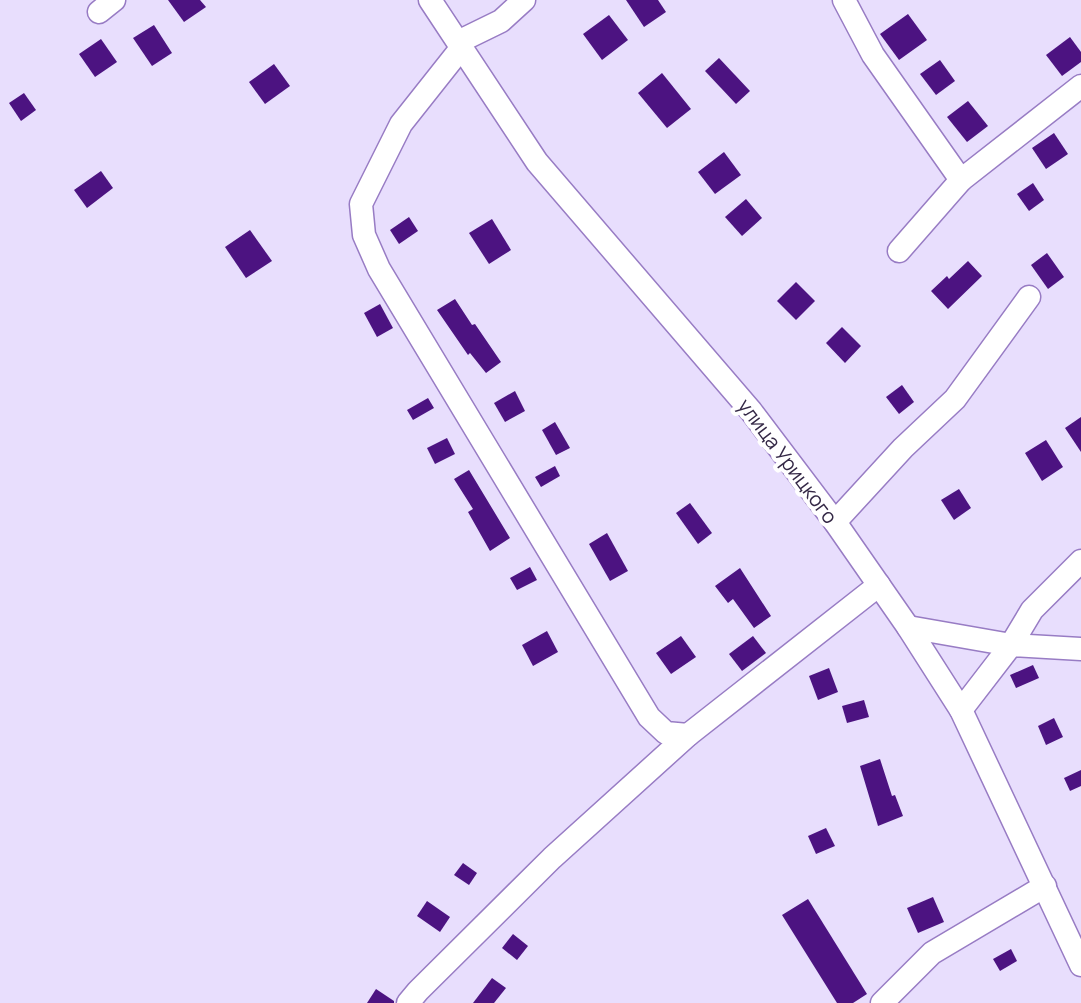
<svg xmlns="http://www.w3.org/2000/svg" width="1081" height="1003" viewBox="0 0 1081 1003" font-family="Manrope,sans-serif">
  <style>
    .building { fill: #4c1381 }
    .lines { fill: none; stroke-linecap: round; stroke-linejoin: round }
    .minor-casing { stroke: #987cc4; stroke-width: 25 }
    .minor { stroke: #fff; stroke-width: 22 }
    .labels { text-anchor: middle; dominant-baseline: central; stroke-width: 8; stroke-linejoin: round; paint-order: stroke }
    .street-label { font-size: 20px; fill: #342846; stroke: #fff }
  </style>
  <rect width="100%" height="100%" fill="#e8defd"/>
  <g class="building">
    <path d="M168,0H200L206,7L184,22Z"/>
    <path d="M626,0H658L666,12L644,27Z"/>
    <path d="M908,14L927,40L899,60L880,34Z"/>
    <path d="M609,15L628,40L602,60L583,34Z"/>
    <path d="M154,25L172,53L152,66L133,38Z"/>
    <path d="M1070,37L1081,52V62L1062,76L1046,55Z"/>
    <path d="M101,39L117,62L95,77L79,54Z"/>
    <path d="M719,58L750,91L736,104L705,71Z"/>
    <path d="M940,60L955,81L936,95L920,74Z"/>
    <path d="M274,64L290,86L265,104L249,82Z"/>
    <path d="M662,73L691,109L667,128L638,93Z"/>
    <path d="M24,93L36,110L21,121L9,103Z"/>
    <path d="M968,101L988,126L967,142L947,117Z"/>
    <path d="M1054,133L1068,154L1046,169L1032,148Z"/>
    <path d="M724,152L741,175L715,194L698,172Z"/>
    <path d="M101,171L113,188L87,208L74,190Z"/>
    <path d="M1033,183L1044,200L1029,211L1017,194Z"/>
    <path d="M746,199L762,218L742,236L725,217Z"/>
    <path d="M409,217L418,231L399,244L390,230Z"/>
    <path d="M492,219L511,250L489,264L469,233Z"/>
    <path d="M250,230L272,261L246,278L225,247Z"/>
    <path d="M1047,253L1064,277L1048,289L1031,265Z"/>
    <path d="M968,261L982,276L948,309L931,291L947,276L949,279Z"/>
    <path d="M796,282L815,301L796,320L777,301Z"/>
    <path d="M455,299L472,325L475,324L501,362L486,373L470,353L468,355L437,310Z"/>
    <path d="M380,304L393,328L377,337L364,313Z"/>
    <path d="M842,327L861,346L845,363L826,343Z"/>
    <path d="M902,385L914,402L899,414L886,397Z"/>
    <path d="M515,391L525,411L505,422L494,403Z"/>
    <path d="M428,398L434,408L413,420L407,410Z"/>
    <path d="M1081,417V452L1065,428Z"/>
    <path d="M555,422L570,448L556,455L542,430Z"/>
    <path d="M447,438L455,454L435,464L427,448Z"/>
    <path d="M1046,440L1063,467L1042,481L1025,453Z"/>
    <path d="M555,466L560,476L541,487L535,477Z"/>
    <path d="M469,470L510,538L490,551L468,512L473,509L454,479Z"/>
    <path d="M959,489L971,508L954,520L941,500Z"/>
    <path d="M690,503L712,533L698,544L676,513Z"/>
    <path d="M607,533L628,571L610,581L589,544Z"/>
    <path d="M530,567L537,580L517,590L510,578Z"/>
    <path d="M740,568L771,616L754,628L733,599L728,603L715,586Z"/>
    <path d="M547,631L558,652L533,666L522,645Z"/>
    <path d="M681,636L696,657L671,674L656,653Z"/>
    <path d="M753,636L766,653L742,671L729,654Z"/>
    <path d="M1033,665L1039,678L1016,688L1010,675Z"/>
    <path d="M829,668L838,692L818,700L809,676Z"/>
    <path d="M864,700L869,717L847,723L842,706Z"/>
    <path d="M1054,718L1063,737L1046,745L1038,726Z"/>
    <path d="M880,759L892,796L895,795L903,816L878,826L860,766Z"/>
    <path d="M1081,770V786L1070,791L1064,778Z"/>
    <path d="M826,828L835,846L816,854L808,836Z"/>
    <path d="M463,863L477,873L469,885L454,875Z"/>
    <path d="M933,897L944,922L918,933L907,908Z"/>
    <path d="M808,899L867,994L853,1003H837L782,915Z"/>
    <path d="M427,901L450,917L440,932L417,916Z"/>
    <path d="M513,934L528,946L517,960L502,948Z"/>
    <path d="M1011,949L1017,961L1000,971L993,959Z"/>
    <path d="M492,978L506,988L494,1003H473Z"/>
    <path d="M376,989L394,1001V1003H367Z"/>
  </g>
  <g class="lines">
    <defs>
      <g id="minor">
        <path d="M430,0L537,162L751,411L835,522L908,627L961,710L1081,965"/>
        <path d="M844,0L873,55L961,180L1081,86"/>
        <path d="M99,12L114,0"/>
        <path d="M458,42L501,21L524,0"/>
        <path d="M462,47L401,124L361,204L364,235L379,269L649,717L666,733L688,735"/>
        <path d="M899,251L961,180"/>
        <path d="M835,522L903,448L955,399L1029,297"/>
        <path d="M908,627L1011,645L1032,610L1081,561"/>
        <path d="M961,710L1011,645L1081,649"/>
        <path d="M408,1003L418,991L552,858L688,735L879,585"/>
        <path d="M882,1003L932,953L1045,886"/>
      </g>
    </defs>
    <use href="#minor" class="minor-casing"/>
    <use href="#minor" class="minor"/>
  </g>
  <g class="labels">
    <g class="street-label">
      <text transform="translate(788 461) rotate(53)">улица Урицкого</text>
    </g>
  </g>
</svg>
